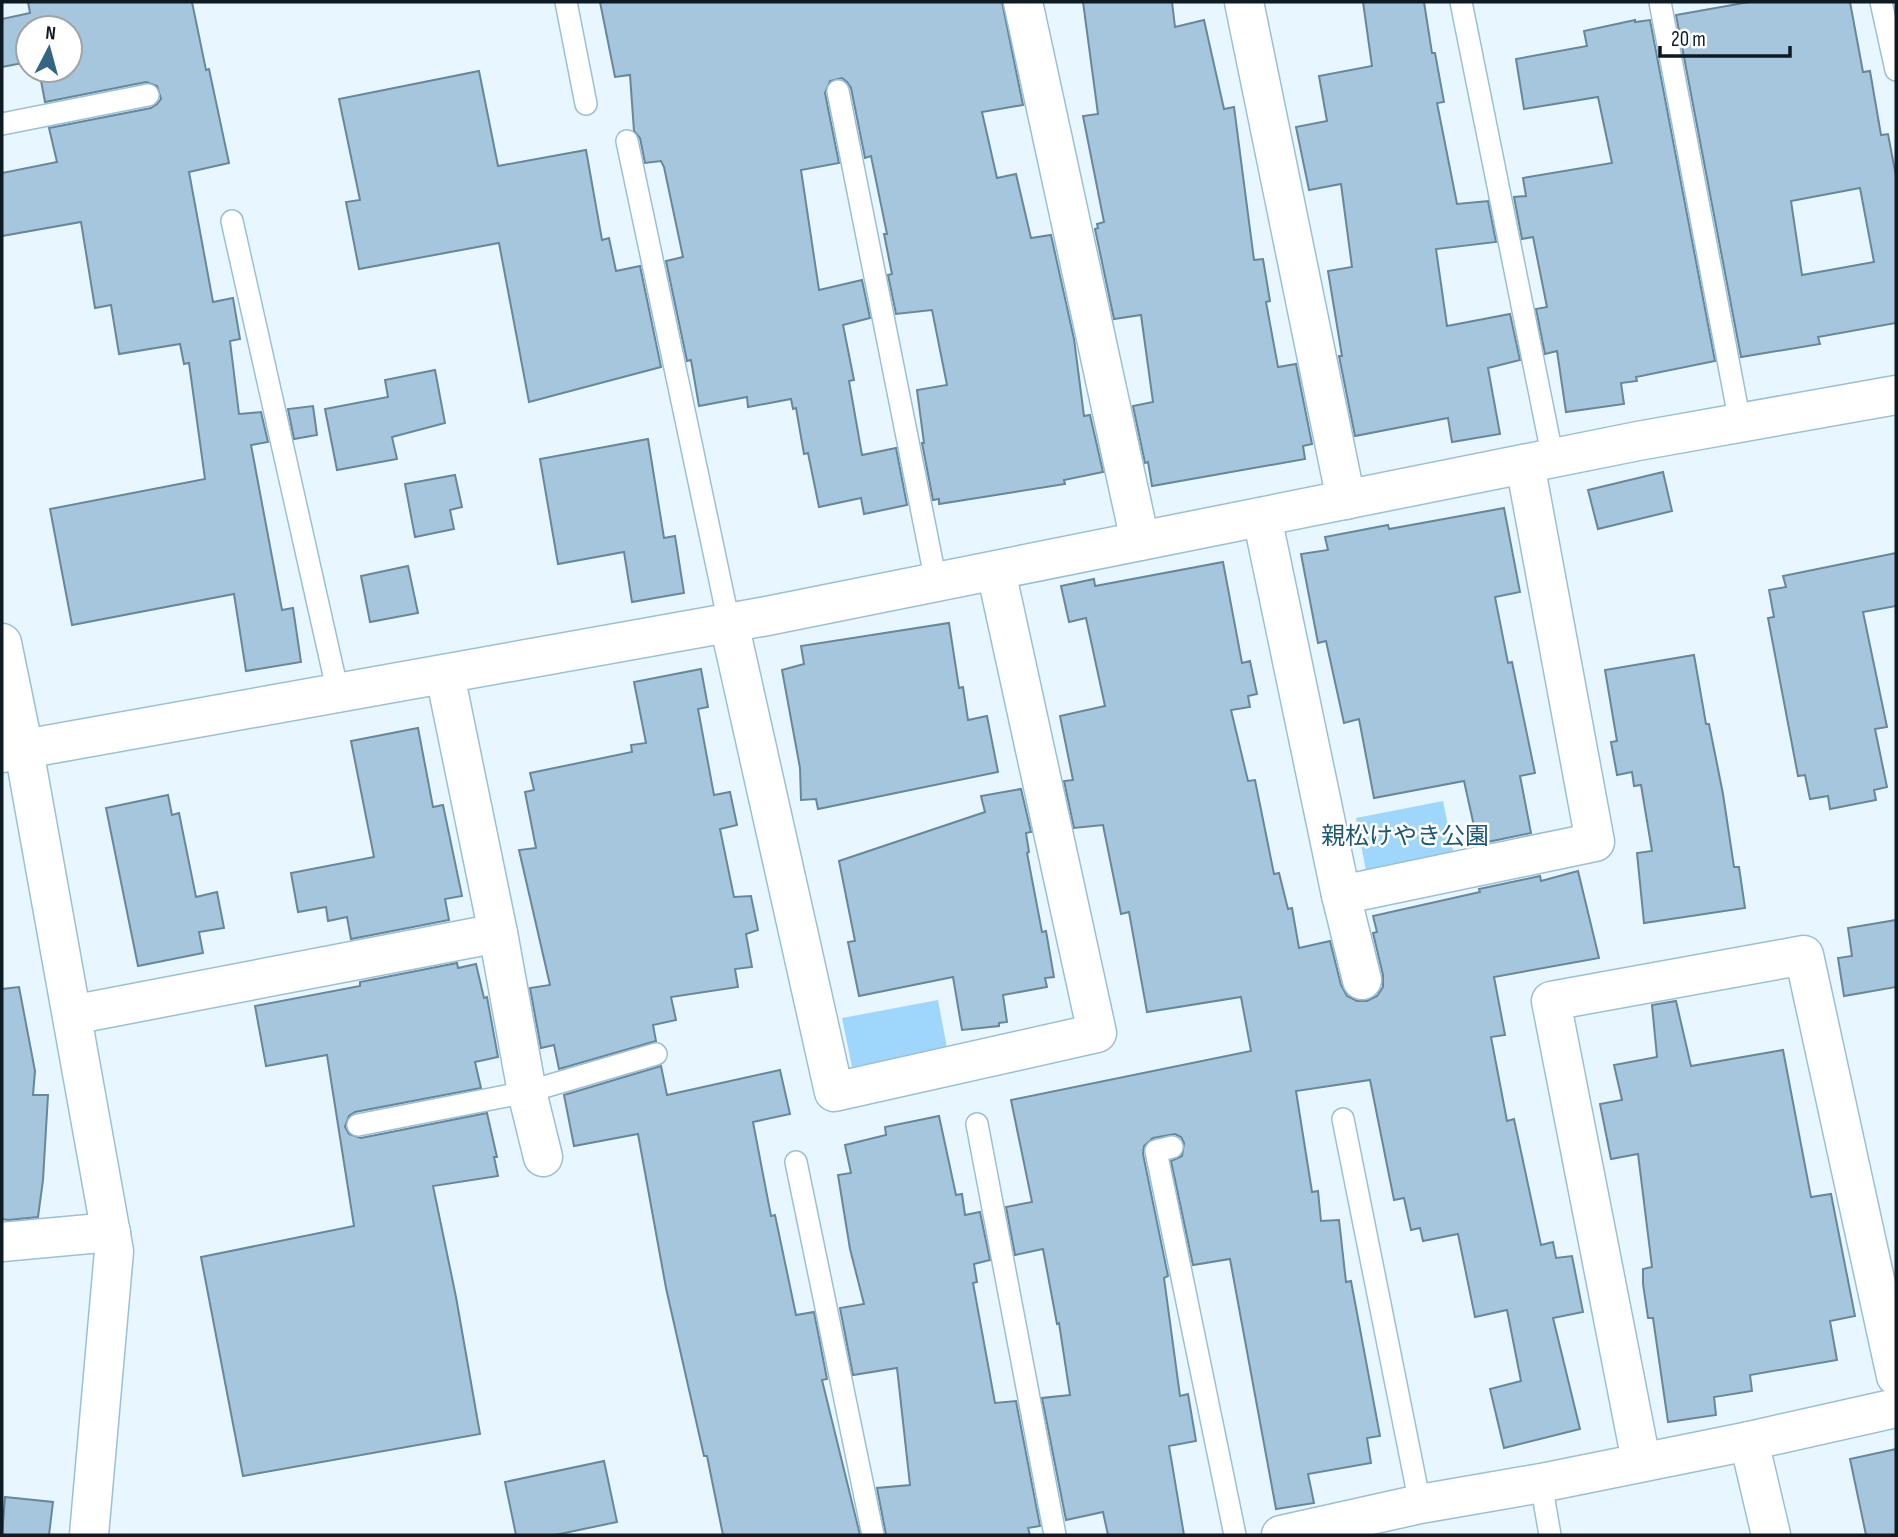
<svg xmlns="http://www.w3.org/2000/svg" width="1898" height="1537" viewBox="0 0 1898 1537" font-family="'Sofia Sans Condensed','Noto Sans JP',sans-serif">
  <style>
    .green { fill: #9ed7fb }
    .building { fill: #a5c6dc; stroke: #67879b; stroke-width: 2; fill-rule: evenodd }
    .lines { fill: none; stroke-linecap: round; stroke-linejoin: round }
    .service-casing { stroke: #9dbfd4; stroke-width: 24 }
    .minor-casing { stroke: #9dbfd4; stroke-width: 41 }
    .tertiary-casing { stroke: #9dbfd4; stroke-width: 41 }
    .service { stroke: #fff; stroke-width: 21 }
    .minor { stroke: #fff; stroke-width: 38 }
    .tertiary { stroke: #fff; stroke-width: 38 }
    .labels { text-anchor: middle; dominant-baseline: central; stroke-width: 5; stroke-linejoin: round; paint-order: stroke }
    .park-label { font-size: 24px; fill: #1b5776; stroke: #fff }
  </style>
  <rect width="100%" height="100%" fill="#e8f6ff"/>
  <g class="green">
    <path d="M1443,801L1454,855L1366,871L1356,818Z"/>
    <path d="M938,1000L947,1048L852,1067L842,1018Z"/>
  </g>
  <g class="building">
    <path d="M28,2H192L206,70L209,69L229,163L189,172L213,302L233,298L240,339L230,341L239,414L261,412L268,442L251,445L282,610L293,608L301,662L246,671L234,594L72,625L50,509L205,479L189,363L184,364L180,344L119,354L111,305L95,308L81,222L2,236V173L57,162L49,128L151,108L157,104L161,99L157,86L146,82L45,102L39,70H70V28H28V62L2,67V19L30,13Z"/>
    <path d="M600,2H1002L1023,105L982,112L997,178L1016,174L1031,238L1051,235L1074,339L1084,416L1090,415L1103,472L1064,480L1065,484L939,504V499L933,500L922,443H924L917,390L947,385L932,310L896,314L888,275L892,274L884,234H887L871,156L865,158L851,88L847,82L842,78L830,81L825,93L839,163L801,170L819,290L862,280L870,318L843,325L854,380L849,381L862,455L896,448L907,505L864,514L861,498L819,507L808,453L804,454L796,408L793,409L791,399L748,407L747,397L699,406L691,360L687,361L666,261L683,257L664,167L661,161L645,163L640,138L634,131L630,75L615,77Z"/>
    <path d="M1083,2H1172L1175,27L1204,20L1224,109L1234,107L1254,260L1263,259L1270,301L1266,302L1278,367L1296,364L1312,444L1303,446L1305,459L1152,486L1148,462L1145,463L1133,406L1153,402L1141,315L1114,319L1095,229L1098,228L1097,224L1104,222L1083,116L1098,114Z"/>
    <path d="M1363,2H1424L1432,53H1435L1444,102L1437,103L1457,204L1488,201L1496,242L1436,249L1447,326L1510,314L1520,360L1488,368L1500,434L1452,442L1448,418L1355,436L1339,356H1342L1328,271L1352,267L1341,184L1309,190L1296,127L1327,121L1319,76L1372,66Z"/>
    <path d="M1749,2H1850L1863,72L1870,71L1881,135L1888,134L1896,176V323L1818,337L1820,344L1741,357L1676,15ZM1860,188L1874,262L1802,275L1791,201Z"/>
    <path d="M1635,20V22L1650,20L1715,361L1636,377L1637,381L1621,383L1624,404L1566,412L1557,351L1545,354L1536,309L1547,307L1533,237L1522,239L1514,197L1526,196L1523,178L1612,163L1598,97L1524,109L1516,59L1587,46L1584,31Z"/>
    <path d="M479,71L498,166L586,150L602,240L609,238L616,271L640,266L661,367L529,402L499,243L359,269L346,202L360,200L339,99Z"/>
    <path d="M435,370L445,423L392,437L397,459L337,470L325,409L388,397L385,380Z"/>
    <path d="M313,406L317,435L294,439L288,409Z"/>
    <path d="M648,439L664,538L675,536L684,593L632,602L624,552L558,564L540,459Z"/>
    <path d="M1663,472L1672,511L1598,529L1588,490Z"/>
    <path d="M455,475L462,507L450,510L454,529L415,537L405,484Z"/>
    <path d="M1504,508L1520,592L1495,597L1508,663L1512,662L1535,773L1520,776L1531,833L1478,844L1464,781L1374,798L1359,719L1344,723L1326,641L1318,643L1301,554L1328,550L1325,537L1388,525L1389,529Z"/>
    <path d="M1896,553V606L1863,612L1887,727L1875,729L1887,787L1874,790L1876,800L1830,809L1828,796L1810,799L1805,775L1798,776L1768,618L1774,617L1769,590L1786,587L1783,576Z"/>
    <path d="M1223,562L1242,663L1250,661L1257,694L1248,696L1250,707L1231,710L1248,781L1255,780L1274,874L1279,873L1288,909L1292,908L1299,948L1330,941L1341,985L1347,996L1357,1001H1367L1377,996L1383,987V975L1373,933L1377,932L1373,916L1480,892L1479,889L1540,876L1541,881L1578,871L1599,958L1494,977L1505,1035L1491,1037L1507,1121L1514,1119L1541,1245L1553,1242L1556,1258L1572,1256L1583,1312L1553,1318L1580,1429L1504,1448L1490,1389L1521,1381L1507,1310L1475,1317L1458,1234L1423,1241L1420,1228L1411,1230L1404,1198L1394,1200L1370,1080L1296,1091L1312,1192L1318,1191L1321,1221L1339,1220L1346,1282L1351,1281L1380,1436L1367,1438L1371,1463L1308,1474L1314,1503L1276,1509L1230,1259L1193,1265L1171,1161L1182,1156L1184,1143L1181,1137L1175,1134L1153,1138L1144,1146L1143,1154L1168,1276L1164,1278L1180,1396L1188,1394L1196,1441L1169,1446L1184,1535H1108L1103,1512L1066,1520L1042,1398L1070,1395L1059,1323L1057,1324L1043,1249L1015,1255L1006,1207L1032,1202L1011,1100L1251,1051L1241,997L1147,1012L1129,912L1121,914L1103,825L1074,828L1064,781L1073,780L1060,716L1105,706L1086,618L1069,622L1061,586L1094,579L1095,586Z"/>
    <path d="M408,566L418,613L370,622L361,576Z"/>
    <path d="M949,623L959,688L963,687L968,720L987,716L998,772L818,809L816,799L801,800L800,768L782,670L804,664L801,646Z"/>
    <path d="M1694,655L1706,724H1709L1723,794L1734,867H1739L1745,908L1644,923L1637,853L1652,851L1641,785L1634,786L1632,772L1617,775L1611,742L1617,741L1605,670Z"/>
    <path d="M701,669L708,707L698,709L714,795L730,792L737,825L720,829L734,897L751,896L758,930L746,934L752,967L735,969L738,987L671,997L676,1020L653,1025L656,1041L559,1069L554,1045L541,1048L530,988L550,985L519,850L536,848L525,792L534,790L530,773L632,752L631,745L646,743L634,682Z"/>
    <path d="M418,728L433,807L443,805L462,896L445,899L449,920L351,939L347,917L328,921L326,907L298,912L291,873L374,857L351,741Z"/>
    <path d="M1021,789L1031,832L1026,833L1029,852L1027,853L1042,932L1046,931L1054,977L1045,978L1047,987L1003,995L1007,1022L999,1023V1026L962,1030L953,977L859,996L848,942L855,941L839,861L985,812L981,796Z"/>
    <path d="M168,795L172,815L179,813L196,897L217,892L224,928L199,932L203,953L138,966L106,808Z"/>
    <path d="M1896,920V987L1844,996L1838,958L1852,956L1848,928Z"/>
    <path d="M457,963L458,968L476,964L484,998L487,997L498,1057L475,1062L481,1088L355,1112L349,1116L345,1127L349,1134L361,1138L487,1113L497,1157H494L498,1176L433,1186L456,1297L480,1434L243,1476L201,1257L354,1226L327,1055L266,1066L255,1006L360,986V982Z"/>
    <path d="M19,987L35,1071L33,1095H48L43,1180L38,1217L8,1220L2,1219V989Z"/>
    <path d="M1676,1001L1691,1066L1783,1050L1811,1197L1831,1194L1855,1316L1830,1321L1837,1360L1750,1375L1752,1391L1714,1397L1716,1415L1668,1422L1653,1318H1648L1643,1284V1269L1652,1267L1638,1154L1611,1159L1600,1104L1622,1100L1614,1065L1657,1057L1652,1005Z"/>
    <path d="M661,1066L667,1095L780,1070L790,1114L753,1122L771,1216L775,1215L796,1315L814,1312L827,1379L822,1380L860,1535H723L707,1456H704L666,1288L638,1134L574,1146L564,1095Z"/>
    <path d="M939,1116L956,1195L962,1194L965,1215L980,1212L990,1260L974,1264L977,1282L973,1283L995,1403L1016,1401L1040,1526L1028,1528L1030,1535H886L877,1488L910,1485L897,1368L853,1375L840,1308L864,1304L850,1249L838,1175L851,1173L845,1145L886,1135L885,1127Z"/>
    <path d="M1896,1449V1535H1866L1850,1459Z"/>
    <path d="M604,1461L617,1522L555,1535H516L505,1482Z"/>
    <path d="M5,1497L53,1502L49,1535H2Z"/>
  </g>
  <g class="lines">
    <defs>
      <g id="service">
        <path d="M566,2L586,104"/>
        <path d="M1461,2L1553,459"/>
        <path d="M1660,2L1740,423"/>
        <path d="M1881,2L1896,70"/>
        <path d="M838,91L936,582"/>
        <path d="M2,124L148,95"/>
        <path d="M627,141L729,623"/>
        <path d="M232,221L338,693"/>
        <path d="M1343,1119L1420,1504"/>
        <path d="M977,1124L1055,1535"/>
        <path d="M358,1125L527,1092L656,1054"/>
        <path d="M1172,1147L1156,1151L1235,1535"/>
        <path d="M796,1162L873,1535"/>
        <path d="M1541,1483L1550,1535"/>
      </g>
      <g id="minor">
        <path d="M1023,2L1140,541"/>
        <path d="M1244,2L1346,500"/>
        <path d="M1262,517L1341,895L1362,980"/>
        <path d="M729,623L834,1092L1097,1033L996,571"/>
        <path d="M445,675L498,933L527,1092L543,1157"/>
        <path d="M2,753L767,616L1638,441L1896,395"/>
        <path d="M1341,895L1595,842L1525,464"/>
        <path d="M72,1015L498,933"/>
        <path d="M2,1242L111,1232"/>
        <path d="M1749,1441L1771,1535"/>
        <path d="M1641,1461L1551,1001L1804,955L1896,1376"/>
        <path d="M1281,1535L1420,1504L1541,1483L1749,1441L1896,1408"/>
      </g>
      <path id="tertiary" d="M2,643L24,750L114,1251L89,1535"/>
    </defs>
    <use href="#service" class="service-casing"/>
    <use href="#minor" class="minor-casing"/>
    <use href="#tertiary" class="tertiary-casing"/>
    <use href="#service" class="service"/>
    <use href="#minor" class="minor"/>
    <use href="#tertiary" class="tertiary"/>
  </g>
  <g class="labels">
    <g class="park-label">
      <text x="1405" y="836">親松けやき公園</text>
    </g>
  </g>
  <rect width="1898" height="1537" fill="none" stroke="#0e1b22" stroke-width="7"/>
  <g transform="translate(49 49) rotate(6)"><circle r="33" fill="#ffffff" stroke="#9fa4a7" stroke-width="2"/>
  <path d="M0-5L12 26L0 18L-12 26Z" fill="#346684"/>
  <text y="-10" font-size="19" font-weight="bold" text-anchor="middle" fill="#0e1b22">N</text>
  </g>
  <path d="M1660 46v10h130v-10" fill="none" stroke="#0e1b22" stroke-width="3.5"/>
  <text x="1671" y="46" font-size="21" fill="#0e1b22" stroke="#ffffff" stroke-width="5" paint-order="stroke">20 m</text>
</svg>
